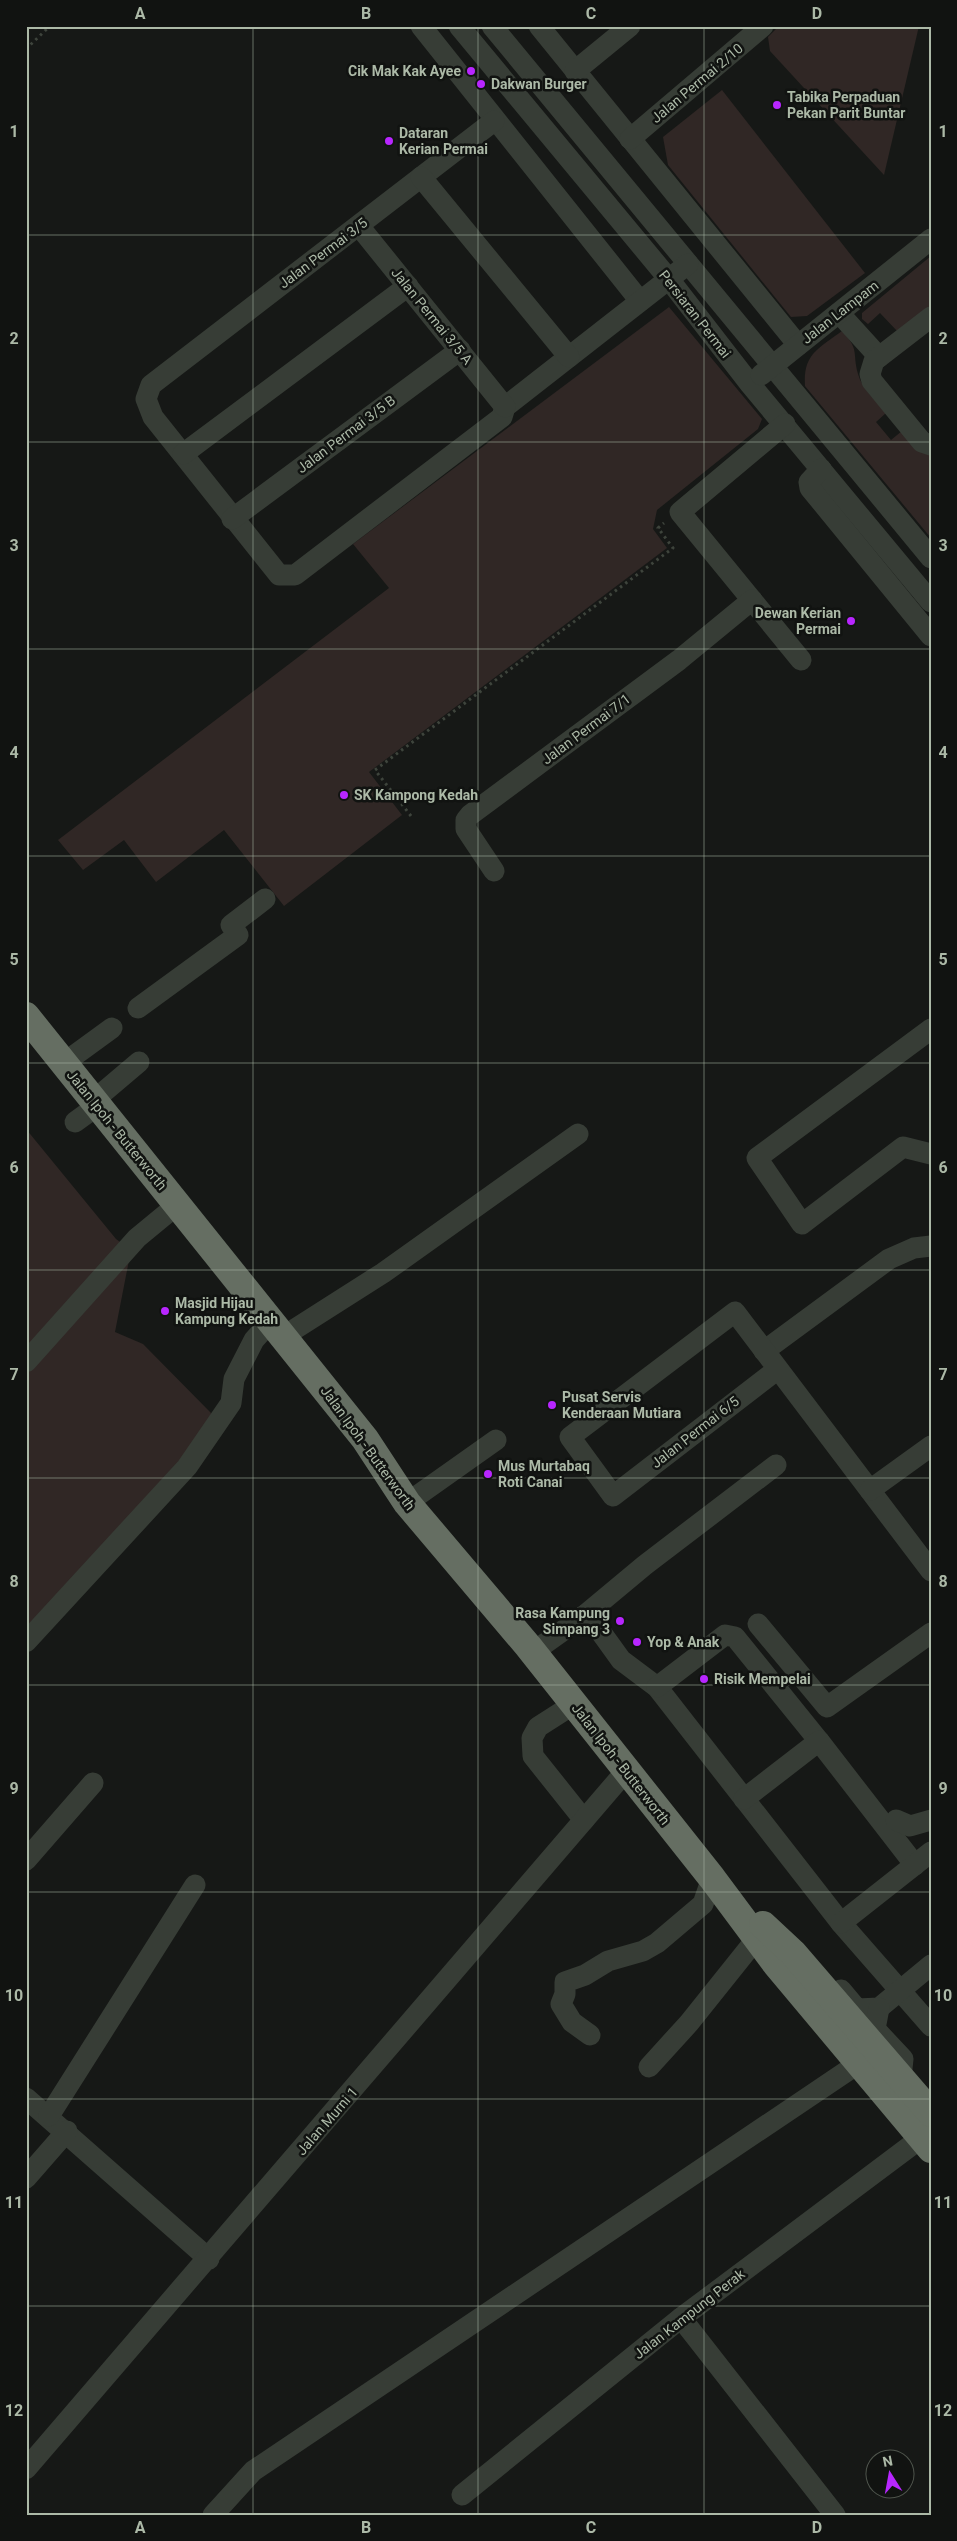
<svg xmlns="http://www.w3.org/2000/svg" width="957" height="2541" viewBox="0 0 957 2541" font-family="Roboto,sans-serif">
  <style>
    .green { fill: #302725 }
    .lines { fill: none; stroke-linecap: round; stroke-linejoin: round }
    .path { stroke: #3e443c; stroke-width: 3; stroke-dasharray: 2.5 4; stroke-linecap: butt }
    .minor { stroke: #373d36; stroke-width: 21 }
    .highway { stroke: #656e62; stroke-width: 28 }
    .grid { fill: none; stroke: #acb9a7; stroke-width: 1; stroke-opacity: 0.55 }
    .poi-dot { fill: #b826ff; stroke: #111311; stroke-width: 2 }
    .labels { text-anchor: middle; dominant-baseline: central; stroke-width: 5; stroke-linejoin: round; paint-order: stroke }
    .poi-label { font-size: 14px; font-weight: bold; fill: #acb9a7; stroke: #111311; text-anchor: start }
    .street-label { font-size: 14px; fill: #acb9a7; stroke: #111311 }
    .neatline { fill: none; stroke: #acb9a7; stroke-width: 2 }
    .grid-label { font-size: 16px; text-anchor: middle; font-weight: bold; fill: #acb9a7 }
  </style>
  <rect width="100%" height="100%" fill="#161816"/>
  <g class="green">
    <path d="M779,26H919L884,175L770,51L768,37Z"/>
    <path d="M722,90L865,273L807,316L791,317L668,165L663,137Z"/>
    <path d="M931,256V308L898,332L880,313L868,324L862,319V313Z"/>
    <path d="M669,307L762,419L758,429L657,510L653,529L667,548L369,772L402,815L284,906L224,830L156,882L124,840L83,870L58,840L389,588L353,544Z"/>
    <path d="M842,331C860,350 852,352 858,374C862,389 877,402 886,413L876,422L891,440L902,431L931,453V538L805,386C803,354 818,349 842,331Z"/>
    <path d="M26,1129L116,1239L131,1250L115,1332L143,1344L211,1413L208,1432L26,1632Z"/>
  </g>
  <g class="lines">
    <g class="path">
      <path d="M26,49L50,26"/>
      <path d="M411,816L375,770L673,548L658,528L664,523"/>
    </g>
    <g class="minor">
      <path d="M421,26L640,301"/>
      <path d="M459,26L668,278L750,384L931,602"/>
      <path d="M492,26L931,558"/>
      <path d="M539,26L798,345"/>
      <path d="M575,71L630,26"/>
      <path d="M494,121L151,385L146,399L153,417L279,575H295L502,417L505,407L688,264"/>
      <path d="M630,139L763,26"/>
      <path d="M421,177L569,357"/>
      <path d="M359,226L505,407"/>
      <path d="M839,313L879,357"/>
      <path d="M931,317L874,361L870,374L872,381L922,442L931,445"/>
      <path d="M761,375L931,239"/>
      <path d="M785,424L680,512L801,660"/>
      <path d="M183,454L408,286"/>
      <path d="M821,469L809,482L810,488L931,636"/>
      <path d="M232,519L460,350"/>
      <path d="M494,871L466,829V820L470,815L679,660L752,600"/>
      <path d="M138,1008L238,935L231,925L265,899"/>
      <path d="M931,1029L757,1158L802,1224L903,1147L931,1154"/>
      <path d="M64,1063L112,1028"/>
      <path d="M93,1101L139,1062"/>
      <path d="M75,1122L97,1106"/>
      <path d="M284,1336L383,1273L578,1134"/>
      <path d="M764,1351L889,1259L914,1248L931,1246"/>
      <path d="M26,1362L137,1238L177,1205"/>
      <path d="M778,1369L613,1496L570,1437L735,1312L931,1571"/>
      <path d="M870,1490L931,1446"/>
      <path d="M407,1503L496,1440"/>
      <path d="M585,1615L590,1617L621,1660L657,1687L841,1923L931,2026"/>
      <path d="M758,1624L827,1707L931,1633"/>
      <path d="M26,1642L187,1467L231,1403L234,1379L254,1340L271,1321"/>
      <path d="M533,1652L585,1615L645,1565L776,1465"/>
      <path d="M657,1687L725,1635L735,1637L819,1741"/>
      <path d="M574,1704L538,1727L532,1738L533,1756L584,1820"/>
      <path d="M744,1799L819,1741L915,1865"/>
      <path d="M896,1820L910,1826L931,1820"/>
      <path d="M26,1860L93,1783"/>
      <path d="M841,1923L931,1852"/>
      <path d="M841,1990L857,2009L879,2008L931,1965"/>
      <path d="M879,2008L875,2029L903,2059L901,2078"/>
      <path d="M590,2035L572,2022L561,2004L565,1994V1982L585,1975L608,1961L643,1951L657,1943L703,1904L712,1878"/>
      <path d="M649,2067L689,2023L757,1938"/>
      <path d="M26,2098L209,2259"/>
      <path d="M49,2116L195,1885"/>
      <path d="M26,2178L67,2131"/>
      <path d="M681,2318L835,2515"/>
      <path d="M26,2469L626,1771"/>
      <path d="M462,2495L681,2318L921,2138"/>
      <path d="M213,2515L253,2471L859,2063"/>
    </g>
    <g class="highway">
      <path d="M26,1016L365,1439L407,1503L528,1646L712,1878L776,1964L931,2149"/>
      <path d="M763,1925L793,1953L931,2113"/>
    </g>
  </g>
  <path class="grid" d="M253,26V2515M478,26V2515M704,26V2515M26,235H931M26,442H931M26,649H931M26,856H931M26,1063H931M26,1270H931M26,1478H931M26,1685H931M26,1892H931M26,2099H931M26,2306H931"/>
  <g class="poi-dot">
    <circle cx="471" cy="71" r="5"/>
    <circle cx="481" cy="84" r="5"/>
    <circle cx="777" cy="105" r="5"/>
    <circle cx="389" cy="141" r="5"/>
    <circle cx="851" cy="621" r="5"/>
    <circle cx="344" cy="795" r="5"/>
    <circle cx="165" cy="1311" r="5"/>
    <circle cx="552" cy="1405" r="5"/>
    <circle cx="488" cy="1474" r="5"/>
    <circle cx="620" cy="1621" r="5"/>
    <circle cx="637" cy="1642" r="5"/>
    <circle cx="704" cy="1679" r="5"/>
  </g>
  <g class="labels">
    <g class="poi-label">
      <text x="461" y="71" text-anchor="end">Cik Mak Kak Ayee</text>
      <text x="491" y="84">Dakwan Burger</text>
      <text x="787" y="97">Tabika Perpaduan<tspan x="787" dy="16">Pekan Parit Buntar</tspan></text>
      <text x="399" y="133">Dataran<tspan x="399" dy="16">Kerian Permai</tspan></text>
      <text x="841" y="613" text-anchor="end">Dewan Kerian<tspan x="841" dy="16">Permai</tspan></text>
      <text x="354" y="795">SK Kampong Kedah</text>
      <text x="175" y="1303">Masjid Hijau<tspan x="175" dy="16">Kampung Kedah</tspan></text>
      <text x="562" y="1397">Pusat Servis<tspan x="562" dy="16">Kenderaan Mutiara</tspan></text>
      <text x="498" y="1466">Mus Murtabaq<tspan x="498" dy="16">Roti Canai</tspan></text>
      <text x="610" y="1613" text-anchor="end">Rasa Kampung<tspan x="610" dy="16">Simpang 3</tspan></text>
      <text x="647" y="1642">Yop &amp; Anak</text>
      <text x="714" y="1679">Risik Mempelai</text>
    </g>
    <g class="street-label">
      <text transform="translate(697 83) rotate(-40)">Jalan Permai 2/10</text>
      <text transform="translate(323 253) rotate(-37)">Jalan Permai 3/5</text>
      <text transform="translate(840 312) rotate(-38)">Jalan Lampam</text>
      <text transform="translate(695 314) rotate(52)">Persiaran Permai</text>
      <text transform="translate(432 316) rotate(51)">Jalan Permai 3/5 A</text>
      <text transform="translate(346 434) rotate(-37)">Jalan Permai 3/5 B</text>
      <text transform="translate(586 729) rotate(-37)">Jalan Permai 7/1</text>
      <text transform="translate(117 1130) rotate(51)">Jalan Ipoh - Butterworth</text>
      <text transform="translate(695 1432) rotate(-38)">Jalan Permai 6/5</text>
      <text transform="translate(368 1448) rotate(54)">Jalan Ipoh - Butterworth</text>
      <text transform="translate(621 1764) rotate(52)">Jalan Ipoh - Butterworth</text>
      <text transform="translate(327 2121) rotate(-49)">Jalan Murni 1</text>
      <text transform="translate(689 2314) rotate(-38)">Jalan Kampung Perak</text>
    </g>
  </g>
  <rect width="957" height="2541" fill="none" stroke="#111311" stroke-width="55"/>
  <g transform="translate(890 2474) rotate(349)"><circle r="24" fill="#111311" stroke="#4f554d"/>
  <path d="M0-4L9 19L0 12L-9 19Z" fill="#b826ff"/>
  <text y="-8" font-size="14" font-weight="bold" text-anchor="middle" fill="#acb9a7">N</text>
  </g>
  <rect x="28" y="28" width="902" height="2486" class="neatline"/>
  <g class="grid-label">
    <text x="140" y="19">A</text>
    <text x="366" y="19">B</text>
    <text x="591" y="19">C</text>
    <text x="817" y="19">D</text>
    <text x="14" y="137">1</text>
    <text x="943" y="137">1</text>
    <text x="14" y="344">2</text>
    <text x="943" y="344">2</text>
    <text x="14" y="551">3</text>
    <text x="943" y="551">3</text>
    <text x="14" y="758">4</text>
    <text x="943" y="758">4</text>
    <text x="14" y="965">5</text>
    <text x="943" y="965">5</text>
    <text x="14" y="1173">6</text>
    <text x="943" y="1173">6</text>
    <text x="14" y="1380">7</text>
    <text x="943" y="1380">7</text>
    <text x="14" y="1587">8</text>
    <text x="943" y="1587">8</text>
    <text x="14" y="1794">9</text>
    <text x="943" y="1794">9</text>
    <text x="14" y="2001">10</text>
    <text x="943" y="2001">10</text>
    <text x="14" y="2208">11</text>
    <text x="943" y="2208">11</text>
    <text x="14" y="2416">12</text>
    <text x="943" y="2416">12</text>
    <text x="140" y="2533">A</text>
    <text x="366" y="2533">B</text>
    <text x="591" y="2533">C</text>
    <text x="817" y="2533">D</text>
  </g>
</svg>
